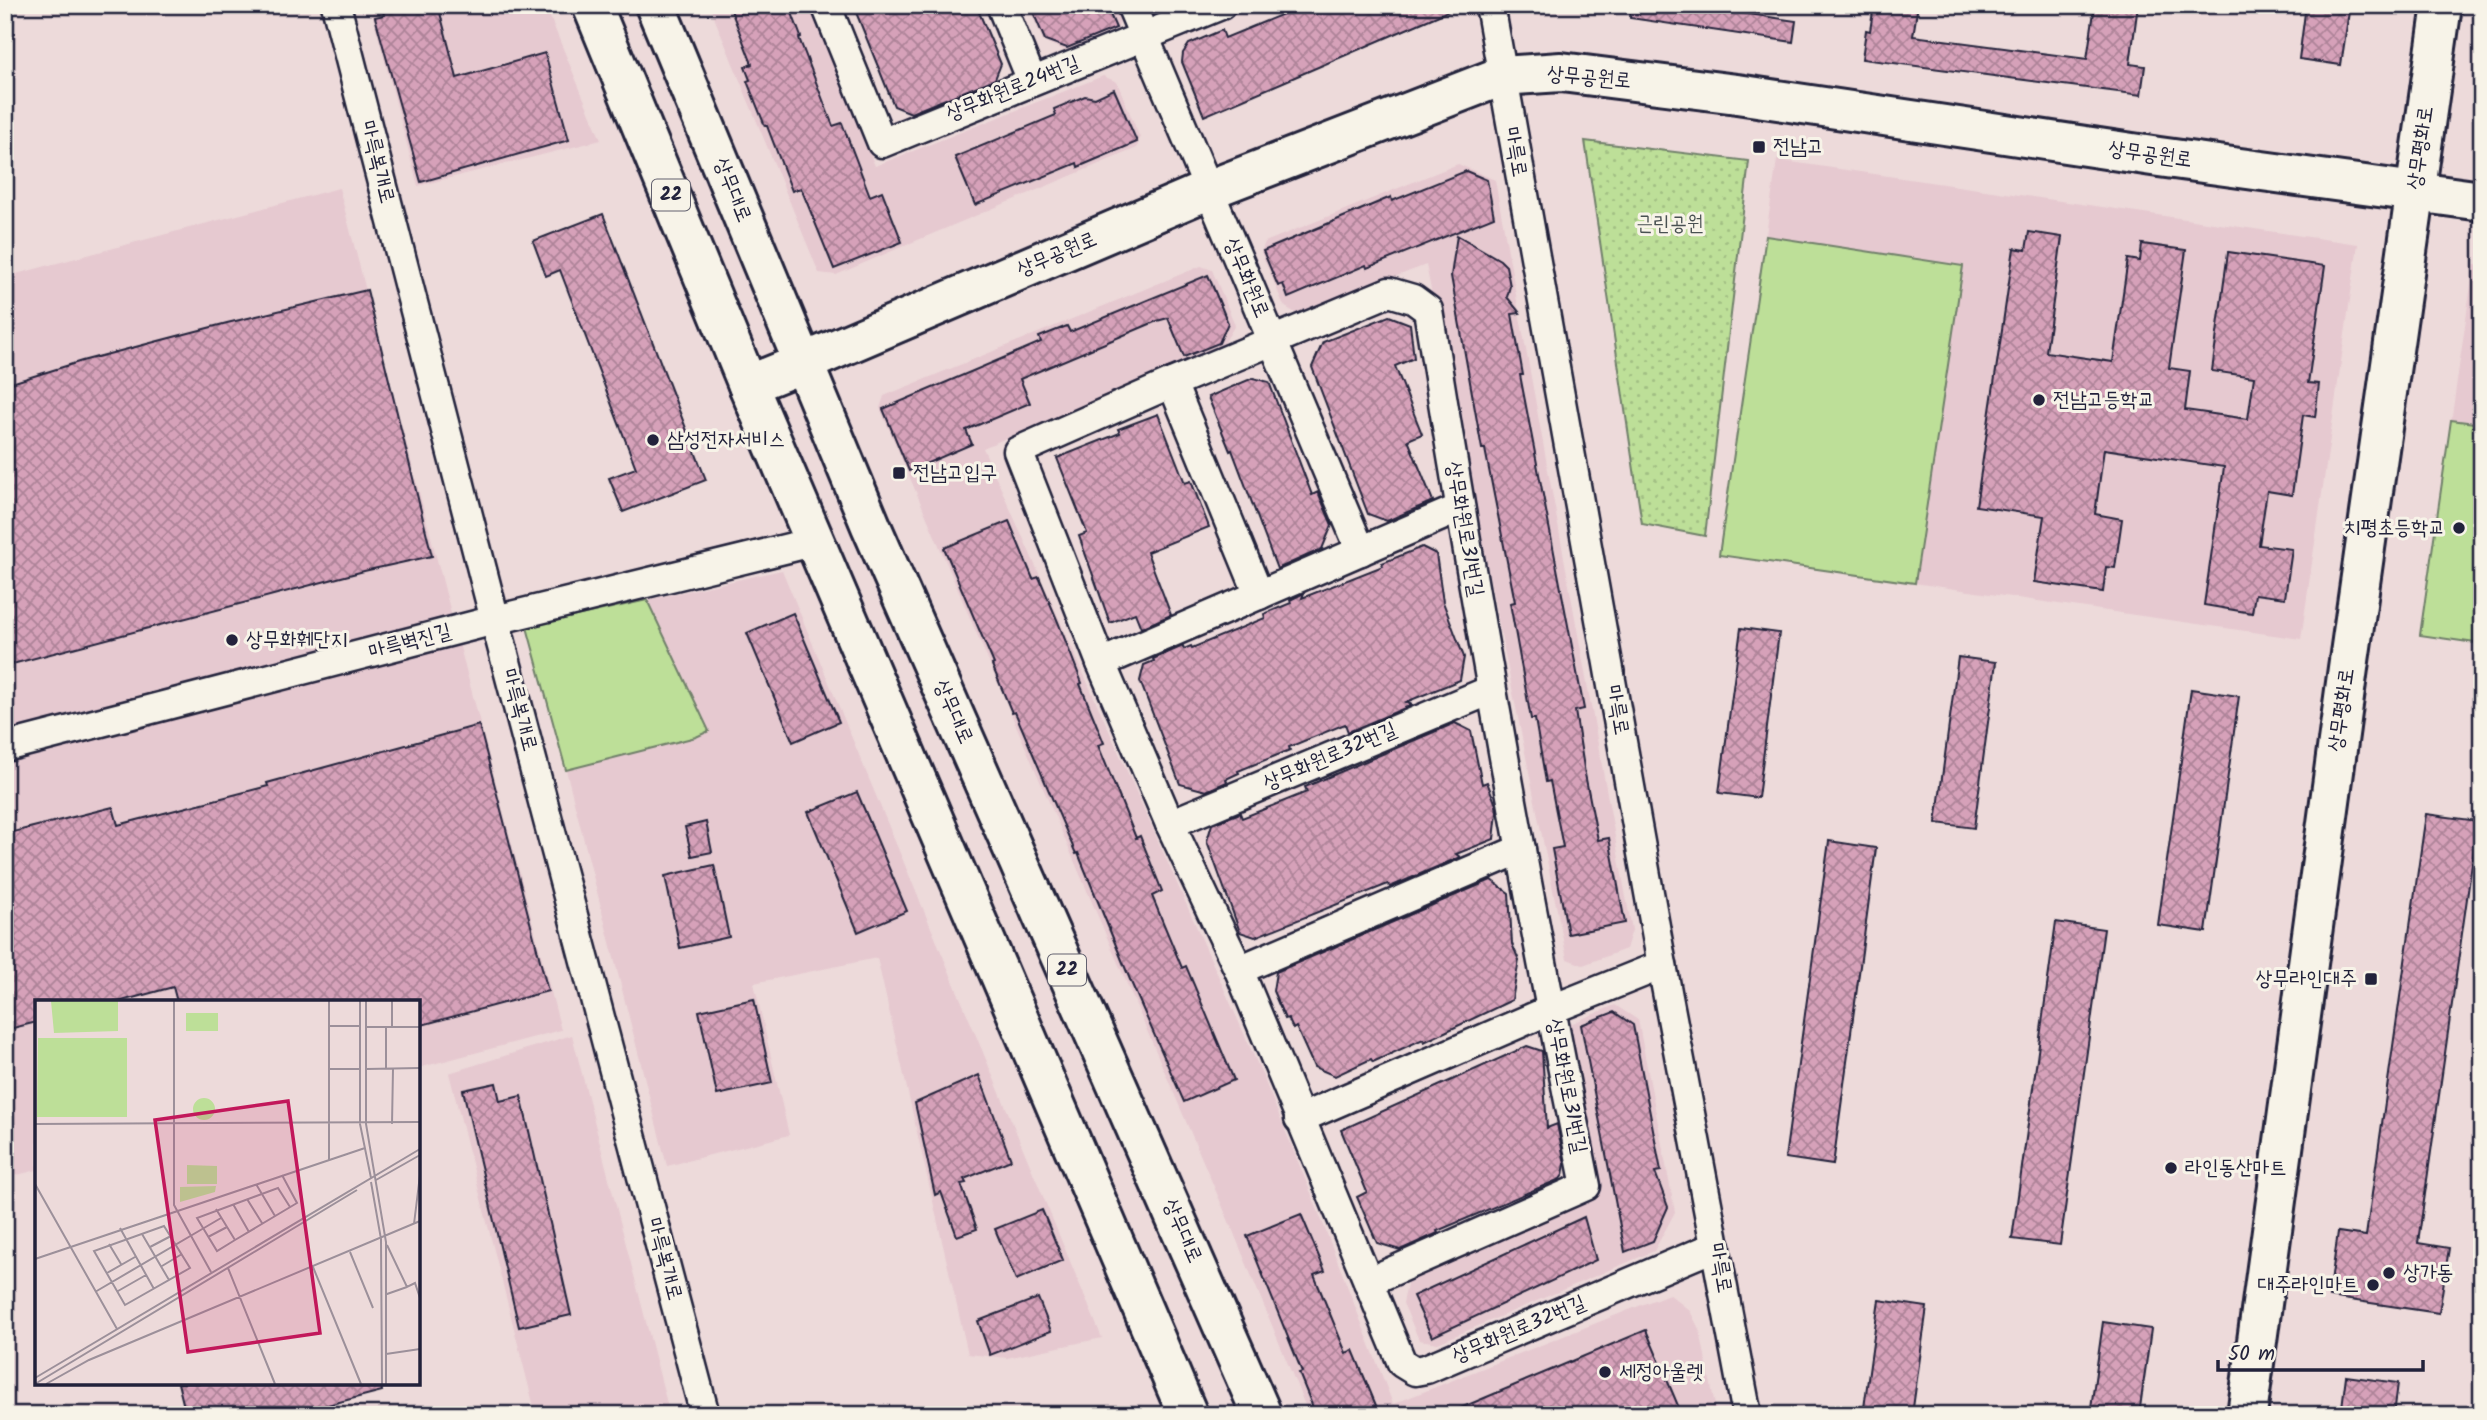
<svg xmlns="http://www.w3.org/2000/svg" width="2487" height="1420" viewBox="0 0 2487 1420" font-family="Kalam,'Poor Story',sans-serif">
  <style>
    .built { fill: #e6c9d0 }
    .grass { fill: #bddf98; stroke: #70806a; stroke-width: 2 }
    .park { fill: url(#park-dots); stroke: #70806a; stroke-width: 2 }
    .building { fill: url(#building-cross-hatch); stroke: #22223b; stroke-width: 2 }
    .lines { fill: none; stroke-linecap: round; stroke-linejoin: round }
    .street-casing { stroke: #22223b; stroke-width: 33 }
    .secondary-casing { stroke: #22223b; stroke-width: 44 }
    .primary-casing { stroke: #22223b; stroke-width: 44 }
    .street { stroke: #f7f3e8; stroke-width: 28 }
    .secondary { stroke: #f7f3e8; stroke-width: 38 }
    .primary { stroke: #f7f3e8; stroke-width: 38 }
    .poi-dot { fill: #22223b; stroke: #f7f3e8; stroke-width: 2.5 }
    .labels { text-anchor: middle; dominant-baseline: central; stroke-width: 6; stroke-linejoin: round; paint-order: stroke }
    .shield { fill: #f7f3e8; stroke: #62616f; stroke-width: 2 }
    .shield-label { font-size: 19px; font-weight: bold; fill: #22223b }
    .street-label { font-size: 21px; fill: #22223b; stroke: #f7f3e8 }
    .poi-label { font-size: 21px; fill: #22223b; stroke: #f7f3e8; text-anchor: start }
    .park-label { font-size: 21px; fill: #495152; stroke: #f7f3e8 }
    .inset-road { fill: none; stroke: #9c909a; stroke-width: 2 }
    .view { fill: #c2185b; fill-opacity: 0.15; stroke: #c2185b; stroke-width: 3.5 }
    .inset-edge { fill: none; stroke: #22223b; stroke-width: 3.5 }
  </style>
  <defs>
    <pattern id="park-dots" width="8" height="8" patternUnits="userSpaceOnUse" patternTransform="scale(1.75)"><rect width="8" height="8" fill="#bddf98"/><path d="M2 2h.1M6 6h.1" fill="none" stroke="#a2bf84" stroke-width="1.8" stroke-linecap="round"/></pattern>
    <pattern id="building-cross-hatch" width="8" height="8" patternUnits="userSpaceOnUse" patternTransform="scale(1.75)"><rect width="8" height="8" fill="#d6a1b9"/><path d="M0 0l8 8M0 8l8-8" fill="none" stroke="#ad8398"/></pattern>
  </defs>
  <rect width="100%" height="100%" fill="#eddada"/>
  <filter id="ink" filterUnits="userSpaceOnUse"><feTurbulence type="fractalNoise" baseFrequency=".0143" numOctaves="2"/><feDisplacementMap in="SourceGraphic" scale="14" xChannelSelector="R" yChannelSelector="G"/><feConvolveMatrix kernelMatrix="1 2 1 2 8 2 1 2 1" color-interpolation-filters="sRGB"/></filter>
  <g filter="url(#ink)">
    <g class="built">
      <path d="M370,5H545L601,140L418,186Z"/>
      <path d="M709,5H809L875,166L1103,76L1117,82L1140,138L1137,148L906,245L836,275L819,273Z"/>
      <path d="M1028,5H1114L1120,19L1117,32L1068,52L1043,41Z"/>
      <path d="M1777,160L2358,244L2301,639L1719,555Z"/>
      <path d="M1458,164L1495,180L1632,930L1626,949L1583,965L1567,959L1426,265L1297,314L1284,306L1261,252L1265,242Z"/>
      <path d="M339,188L561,1030L418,1068V1002H37V1170L5,1178V277Z"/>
      <path d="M2474,264L2482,265V644L2420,635Z"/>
      <path d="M1201,266L1212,270L1235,325L1222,347L983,448L1262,1074L1313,1198L1393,1404L1669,1294L1690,1311L1700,1331L1717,1415H1309L1233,1231L880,408L884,396Z"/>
      <path d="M782,570L1102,1338L1007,1358L968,1354L877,958L754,983L789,1135L667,1166L566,770L696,737L708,731L647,600Z"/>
      <path d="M1615,1005L1638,1020L1675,1212L1654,1251L1438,1343L1419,1340L1403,1303L1408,1279L1593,1195L1599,1179L1568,1025Z"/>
      <path d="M572,1035L670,1415H536L449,1073Z"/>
    </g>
    <g class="grass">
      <path d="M1766,236L1963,266L1915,583L1719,555Z"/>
      <path d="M2451,420L2482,424V644L2420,635Z"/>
      <path d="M647,600L709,731L696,737L566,770L527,627Z"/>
    </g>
    <path class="park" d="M1585,141L1749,161L1705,536L1642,524Z"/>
    <g class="building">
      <path d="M382,5H438L457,78L545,53L569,140L421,182L375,17L384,15Z"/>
      <path d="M729,5H789L801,37L799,38L833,126L842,123L870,196L882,191L902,242L834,269L801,188L792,191L767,126H765L747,81L750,80L745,67L752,64Z"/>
      <path d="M853,5H976L1001,64L995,79L911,113L894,106Z"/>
      <path d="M1030,5H1106L1116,28L1067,48L1045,40Z"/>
      <path d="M1305,5H1460V6L1204,116L1182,62L1183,53L1189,44L1222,30L1225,38Z"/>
      <path d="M1631,5H1688L1796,21L1793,42L1630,18Z"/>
      <path d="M1874,5H1918L1913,36L2087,59L2095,5H2138L2130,64L2145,66L2141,95L1862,59L1866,30L1870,31Z"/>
      <path d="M2306,5H2350L2341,65L2299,59Z"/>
      <path d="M1114,89L1137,142L1078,167L1077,163L975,205L955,157L1056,115L1054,109L1085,96L1095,98Z"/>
      <path d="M1466,171L1487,180L1494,217L1367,268L1366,265L1288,298L1283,284L1278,286L1263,251L1391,197L1392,201Z"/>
      <path d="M603,214L706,480L623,512L609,478L636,468L560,270L546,276L533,241Z"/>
      <path d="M2029,232L2062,237L2046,352L2113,362L2128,259L2140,261L2142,244L2186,250L2169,368L2190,371L2185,410L2248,419L2254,377L2212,371L2228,252L2325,266L2308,383L2319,384L2315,417L2303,415L2292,495L2267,491L2259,545L2292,549L2285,598L2255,594L2252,613L2204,605L2224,467L2104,449L2095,514L2122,519L2115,568L2106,567L2103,592L2034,582L2044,516L1976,506L2014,248L2026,250Z"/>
      <path d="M1457,235L1500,260L1506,266L1510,286L1507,297L1520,313L1512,314L1523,375H1520L1584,709L1575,711L1585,774L1598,840L1609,838L1625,923L1568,934L1552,849L1563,847L1550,781L1546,782L1535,719H1531L1510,603L1515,602L1485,449H1482L1451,276Z"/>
      <path d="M1208,275L1228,323L1219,343L1184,357L1168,318L1157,321L1020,379L1030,403L966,430L972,444L909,471L883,409L1041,342L1039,337L1067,326L1070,332Z"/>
      <path d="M367,290L432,556L364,571L5,666V385L82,361L227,323Z"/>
      <path d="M1389,316L1410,324L1414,358L1395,366L1422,434L1408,440L1433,501L1387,521L1368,514L1312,367L1323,342Z"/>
      <path d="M1253,378L1269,382L1312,495L1318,492L1332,525L1322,549L1277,569L1232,450L1230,451L1208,397Z"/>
      <path d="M1158,414L1185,483L1191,481L1209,527L1147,552L1171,615L1141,628L1135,613L1110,623L1079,536L1087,533L1057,458L1120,433L1118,429Z"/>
      <path d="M1009,521L1033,579L1039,577L1058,622L1082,683L1080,684L1104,743L1098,745L1136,838L1140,836L1162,891L1152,896L1182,968L1186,966L1234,1080L1184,1102L1131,982L1078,853L1076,854L1015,712L1012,713L992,665L994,664L944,548Z"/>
      <path d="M1422,547L1436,554L1443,602L1464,657L1460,680L1406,702L1412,705L1348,732L1345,724L1289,747L1290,750L1238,771L1239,773L1226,779L1227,782L1206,791L1180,784L1140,681L1144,665L1154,661L1153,659L1183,646L1184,649L1191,646L1192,648L1265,618L1264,614L1291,603L1290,600L1304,593L1302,598L1383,566L1382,563Z"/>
      <path d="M793,613L839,722L793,742L747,633Z"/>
      <path d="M1741,628L1779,633L1758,798L1719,793Z"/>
      <path d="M1958,657L1996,662L1974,828L1936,823Z"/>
      <path d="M2191,689L2239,696L2206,932L2158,925Z"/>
      <path d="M1455,723L1471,731L1482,784L1487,782L1496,805L1497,813L1494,839L1456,854L1460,857L1390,887L1388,884L1255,937L1240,932L1207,841L1212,824L1240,813L1242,818L1307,792L1305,787Z"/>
      <path d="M479,725L548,991L418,1026V1002H177L173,987L118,1002H37V1022L5,1030V834L113,807L118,825L268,786L267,783Z"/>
      <path d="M857,792L907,911L858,932L808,812Z"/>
      <path d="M2426,814L2478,821L2418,1243L2449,1248L2439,1313L2329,1297L2338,1232L2366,1236Z"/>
      <path d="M706,822L712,852L692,856L685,827Z"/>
      <path d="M1829,841L1876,848L1833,1165L1785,1158Z"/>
      <path d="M714,865L729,937L680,948L665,876Z"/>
      <path d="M1491,880L1509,893L1512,944L1519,960L1512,1000L1424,1042L1423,1039L1373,1062L1371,1059L1335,1076L1314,1067L1296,1027L1293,1029L1288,1018L1285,1019L1273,991L1276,972Z"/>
      <path d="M2056,922L2104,929L2060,1245L2012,1239Z"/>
      <path d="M754,999L772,1083L717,1095L699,1011Z"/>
      <path d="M1614,1012L1633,1025L1661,1171L1655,1172L1668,1207L1653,1241L1625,1252L1581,1025Z"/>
      <path d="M1527,1046L1542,1051L1547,1128L1557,1124L1565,1164L1563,1175L1560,1179L1437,1231L1438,1233L1400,1250L1377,1243L1357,1197L1367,1192L1341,1130Z"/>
      <path d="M979,1075L1011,1160L964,1179L966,1183L961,1184L977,1229L957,1236L941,1192L935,1195L915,1103Z"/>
      <path d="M496,1083L500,1101L521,1096L571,1315L519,1327L463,1090Z"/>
      <path d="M1042,1210L1063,1260L1016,1280L995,1229Z"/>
      <path d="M1301,1214L1325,1271L1314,1275L1346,1353L1353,1350L1380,1415H1316L1299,1373L1302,1372L1247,1236Z"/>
      <path d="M1584,1217L1596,1260L1432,1337L1413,1296Z"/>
      <path d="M1038,1298L1051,1331L990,1355L978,1321Z"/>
      <path d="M1879,1300L1927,1307L1912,1415H1863Z"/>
      <path d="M2103,1322L2151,1329L2139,1415H2090Z"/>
      <path d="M1646,1330L1682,1415H1444Z"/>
      <path d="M2346,1376L2398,1383L2394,1415H2341Z"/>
      <path d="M178,1383H381L382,1391L289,1415H186Z"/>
    </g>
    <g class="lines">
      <defs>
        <g id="street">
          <path d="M336,5L495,620L705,1415"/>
          <path d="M826,5L882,143L1221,5"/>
          <path d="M1001,5L1032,81"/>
          <path d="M1131,5L1361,551"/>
          <path d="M1490,5L1662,965L1747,1415"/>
          <path d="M1172,383L1259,595"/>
          <path d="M1101,663L1460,508"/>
          <path d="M5,747L495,620L817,541"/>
          <path d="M1170,824L1491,690"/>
          <path d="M1239,970L1521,849"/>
          <path d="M1299,1119L1550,1010L1662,965"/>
          <path d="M1368,1282L1586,1186C1527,895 1475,603 1428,310L1413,299L1389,292L1172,383L1018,451L1101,663L1170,824L1239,970L1402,1363L1415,1371L1426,1369L1716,1246"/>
        </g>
        <g id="secondary">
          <path d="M748,385L803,363L1208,190L1502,76L1561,72L1737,94L2159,157L2482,201"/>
          <path d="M2247,1415L2348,668L2442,5"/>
        </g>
        <g id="primary">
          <path d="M592,5L748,385L1188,1415"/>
          <path d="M655,5L871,526L1262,1415"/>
        </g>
      </defs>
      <use href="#street" class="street-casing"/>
      <use href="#secondary" class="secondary-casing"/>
      <use href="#primary" class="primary-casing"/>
      <use href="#street" class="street"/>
      <use href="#secondary" class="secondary"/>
      <use href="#primary" class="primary"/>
    </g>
  </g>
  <g class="poi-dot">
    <rect x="1752" y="140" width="14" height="14" rx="3.5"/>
    <circle cx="2039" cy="400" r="7"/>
    <circle cx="653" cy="440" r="7"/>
    <rect x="892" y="466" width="14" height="14" rx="3.5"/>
    <circle cx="2459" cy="528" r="7"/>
    <circle cx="232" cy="640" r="7"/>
    <rect x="2364" y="972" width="14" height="14" rx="3.5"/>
    <circle cx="2171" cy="1168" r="7"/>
    <circle cx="2389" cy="1273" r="7"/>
    <circle cx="2373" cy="1285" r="7"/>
    <circle cx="1605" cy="1372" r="7"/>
  </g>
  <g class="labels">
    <g class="shield">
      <rect x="652" y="179.5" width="38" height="31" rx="5"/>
      <rect x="1048" y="954.5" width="38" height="31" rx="5"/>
    </g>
    <g class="shield-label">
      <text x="671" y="195">22</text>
      <text x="1067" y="970">22</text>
    </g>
    <g class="street-label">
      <text transform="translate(1589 78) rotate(5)">상무공원로</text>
      <text transform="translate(1013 89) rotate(-22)">상무화원로24번길</text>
      <text transform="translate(2421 148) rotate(-82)">상무평화로</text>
      <text transform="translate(1515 152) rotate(80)">마륵로</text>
      <text transform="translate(2150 155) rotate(8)">상무공원로</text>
      <text transform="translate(377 162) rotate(76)">마륵복개로</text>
      <text transform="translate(732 190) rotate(68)">상무대로</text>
      <text transform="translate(1057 255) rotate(-23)">상무공원로</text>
      <text transform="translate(1246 278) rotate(67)">상무화원로</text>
      <text transform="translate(1464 529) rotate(80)">상무화원로31번길</text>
      <text transform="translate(410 642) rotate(-15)">마륵벽진길</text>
      <text transform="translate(519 710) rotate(75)">마륵복개로</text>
      <text transform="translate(1617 710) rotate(80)">마륵로</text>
      <text transform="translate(2342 710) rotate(-82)">상무평화로</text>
      <text transform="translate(953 712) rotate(66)">상무대로</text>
      <text transform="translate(1330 757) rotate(-23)">상무화원로32번길</text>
      <text transform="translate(1566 1086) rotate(79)">상무화원로31번길</text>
      <text transform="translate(1182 1231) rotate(66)">상무대로</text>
      <text transform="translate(664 1259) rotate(75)">마륵복개로</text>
      <text transform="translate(1720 1268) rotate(80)">마륵로</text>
      <text transform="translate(1519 1330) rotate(-23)">상무화원로32번길</text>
    </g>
    <g class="poi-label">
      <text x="1773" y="147">전남고</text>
      <text x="2053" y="400">전남고등학교</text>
      <text x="667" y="440">삼성전자서비스</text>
      <text x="913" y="473">전남고입구</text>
      <text x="2445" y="528" text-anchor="end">치평초등학교</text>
      <text x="246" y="640">상무화훼단지</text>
      <text x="2357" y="979" text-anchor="end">상무라인대주</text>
      <text x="2185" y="1168">라인동산마트</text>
      <text x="2403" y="1273">상가동</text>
      <text x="2359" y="1285" text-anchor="end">대주라인마트</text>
      <text x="1619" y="1372">세정아울렛</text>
    </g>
    <g class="park-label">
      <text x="1670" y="224">근린공원</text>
    </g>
  </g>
  <g transform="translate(35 1000)">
    <rect width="385" height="385" fill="#eddada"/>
    <path d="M16,1H83V31L19,33ZM151,13H183V31H151ZM158 109a11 11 0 1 1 22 0a11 11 0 1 1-22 0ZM152,165L182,166V184H152Z" fill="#bddf98"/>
    <path d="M3,38H92V117H2ZM181,186L180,192L145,202V187Z" fill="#bddf98"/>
    <path class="inset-road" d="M139,1V205L176,272M325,1V124L336,178M331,1V124L351,242V384M357,1V27M294,26H325M331,27H385M351,27V69M294,69H325M331,69L385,68M0,124L385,122M357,124L358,69M294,160V1M247,175L262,203L200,240L182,251L162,218L243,188L255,207M341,180L385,155M336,182L346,239L347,384M0,184L82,329M221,184L240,216M212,199L227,223M198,204L214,232M181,209L200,240M379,224L385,175M129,226L155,268L90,305L59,251ZM85,228L119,289M107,234L134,280M173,237L192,227M74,244L86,264M352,245L372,287L380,283L385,298M115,247L136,236M315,252L338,308M0,259L330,148M127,266L147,254M278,267L326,384M193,268L240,384M72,273L100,257M83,291L111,275M60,292L186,218M352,294L372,287M351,354L385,349M0,378L385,149M0,384L322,190M11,384L54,360L385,221"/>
    <path class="view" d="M253,101L285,333L153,352L120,120Z"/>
    <rect width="385" height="385" class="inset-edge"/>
  </g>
  <rect width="2487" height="1420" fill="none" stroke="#f7f3e8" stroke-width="28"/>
  <rect x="14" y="14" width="2459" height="1392" fill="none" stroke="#22223b" stroke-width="2.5" filter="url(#ink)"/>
  <path d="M2218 1360v10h205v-10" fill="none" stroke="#22223b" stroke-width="3.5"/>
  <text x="2228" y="1360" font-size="21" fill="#22223b" stroke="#f7f3e8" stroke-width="5" paint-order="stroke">50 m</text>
</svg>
